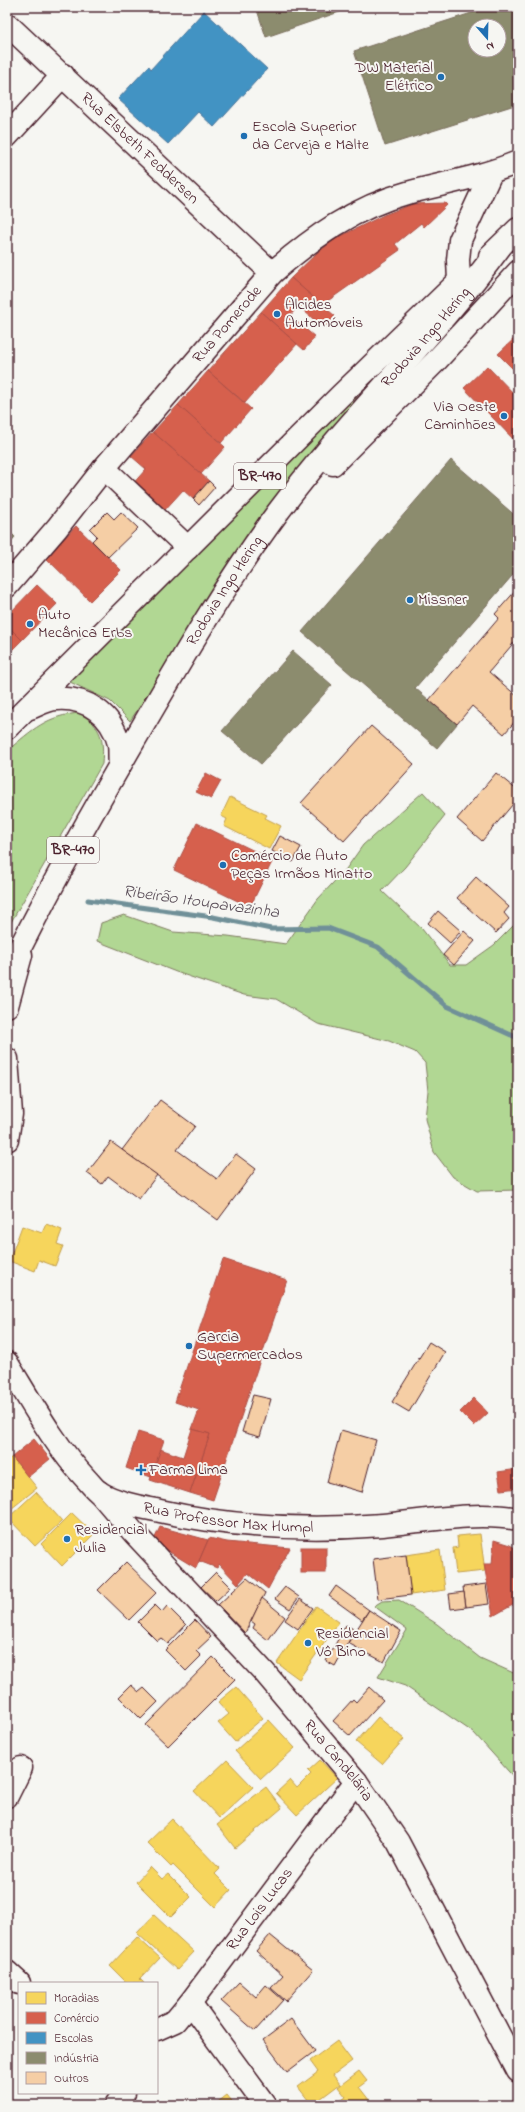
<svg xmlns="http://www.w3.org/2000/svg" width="525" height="2112" viewBox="0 0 525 2112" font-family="'Indie Flower',sans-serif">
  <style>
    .green { fill: #b1d793; stroke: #7e7b5f }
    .homes { fill: #f6d55c; stroke: #c29e4d }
    .shops { fill: #d6604d; stroke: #ac4c43 }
    .schools { fill: #4393c3; stroke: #457095 }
    .industry { fill: #8c8c6e; stroke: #786b5a; fill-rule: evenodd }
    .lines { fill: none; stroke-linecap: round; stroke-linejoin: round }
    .stream { stroke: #709098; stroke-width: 5 }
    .building { fill: #f5cea5; stroke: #4a1f2b }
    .minor-casing { stroke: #4a1f2b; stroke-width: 25 }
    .highway-casing { stroke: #4a1f2b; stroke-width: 25 }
    .minor { stroke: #f6f6f2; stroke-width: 22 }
    .highway { stroke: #f6f6f2; stroke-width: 22 }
    .poi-dot { fill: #1f6fb2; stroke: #f6f6f2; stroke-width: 1.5 }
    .labels { text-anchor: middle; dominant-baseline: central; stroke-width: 4; stroke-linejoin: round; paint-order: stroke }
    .shield { fill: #f6f6f2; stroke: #7e6067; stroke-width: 1 }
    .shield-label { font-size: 15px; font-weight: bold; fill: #4a1f2b }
    .poi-label { font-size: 16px; fill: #4a1f2b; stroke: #f6f6f2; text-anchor: start }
    .street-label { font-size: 16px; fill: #4a1f2b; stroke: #f6f6f2 }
    .water-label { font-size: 17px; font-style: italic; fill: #5a4e58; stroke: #f6f6f2 }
  </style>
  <rect width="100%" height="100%" fill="#f6f6f2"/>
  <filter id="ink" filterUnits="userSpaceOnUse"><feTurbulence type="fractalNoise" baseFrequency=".025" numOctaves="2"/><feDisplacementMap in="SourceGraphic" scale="8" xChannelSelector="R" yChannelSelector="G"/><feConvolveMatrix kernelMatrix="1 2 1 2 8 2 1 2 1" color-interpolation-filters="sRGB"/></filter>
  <g filter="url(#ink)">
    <g class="green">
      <path d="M381,366L284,490L130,721L110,701L70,682Z"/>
      <path d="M81,713C102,728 104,739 102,764L7,929V751C32,730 47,715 81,713Z"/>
      <path d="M423,792L445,816L405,867L382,891L422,929L450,965H466L494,945L518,921V1190L477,1191L453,1177L434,1152L425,1119L428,1091L425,1063L415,1052L389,1041L318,1024L276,999L244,995L176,972L97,941L101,923L124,915L173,932L228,936L286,944L318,899L346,869L363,845Z"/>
      <path d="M399,1600L437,1624L480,1658L518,1675V1782L474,1733L405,1686L378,1677L407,1630L374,1606L382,1601Z"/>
    </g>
    <g class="homes">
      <path d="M230,797L267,815L265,818L281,826L269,849L224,826L227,819L221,816Z"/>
      <path d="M46,1224L62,1230L57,1244L63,1246L55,1266L39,1260L35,1271L9,1261L22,1226L42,1233Z"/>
      <path d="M12,1457L37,1488L11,1509L7,1503V1461Z"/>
      <path d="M36,1492L62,1521L35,1546L8,1518Z"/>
      <path d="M72,1513L94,1534L62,1566L41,1544Z"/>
      <path d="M480,1534L485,1571L456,1574L453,1548L458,1547L457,1536Z"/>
      <path d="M440,1550L445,1590L411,1595L406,1555Z"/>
      <path d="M316,1606L339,1622L299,1679L277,1663Z"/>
      <path d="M236,1687L263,1718L235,1742L218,1723L229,1714L218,1702Z"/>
      <path d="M378,1717L404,1739L382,1764L356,1742Z"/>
      <path d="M269,1720L295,1748L261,1779L235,1751Z"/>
      <path d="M227,1760L253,1787L219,1818L194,1791Z"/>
      <path d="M320,1760L337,1778L297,1815L276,1793L290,1780L297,1788L311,1774L308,1771Z"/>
      <path d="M266,1787L282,1808L235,1848L217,1825Z"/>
      <path d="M172,1819L220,1869L215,1874L231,1890L215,1907L173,1865L171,1867L147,1843Z"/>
      <path d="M150,1867L162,1879L168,1874L191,1897L171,1917L136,1882Z"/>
      <path d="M154,1915L194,1952L177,1970L137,1933Z"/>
      <path d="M137,1937L160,1958L140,1979L144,1983H127L110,1966Z"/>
      <path d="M337,2041L352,2061L333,2075L340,2084L312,2105L298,2087L318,2072L310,2061Z"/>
      <path d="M359,2071L367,2081L359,2087L373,2105H335L346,2097L338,2087Z"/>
      <path d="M227,2095L235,2105H214Z"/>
    </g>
    <g class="shops">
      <path d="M445,203L447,205L424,227L421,223L395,244L400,250L322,305L291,278L317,253L337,238L384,215L413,204Z"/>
      <path d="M291,278L335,316L324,328L298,306L290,316L315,337L304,350L261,312Z"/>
      <path d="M261,312L297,344L245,403L208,371Z"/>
      <path d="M518,335V374L498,354Z"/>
      <path d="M487,366L518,398V444L464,388Z"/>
      <path d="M208,371L251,409L221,443L178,405Z"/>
      <path d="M178,405L225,447L201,474L153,432Z"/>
      <path d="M153,432L209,481L193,499L183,490L162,513L131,486L146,469L131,456Z"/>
      <path d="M76,526L121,570L90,601L46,558Z"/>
      <path d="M37,585L57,604L22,640L7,625V616Z"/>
      <path d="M7,625L22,640L7,655Z"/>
      <path d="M206,773L221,781L211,799L196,792Z"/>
      <path d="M197,823L273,860L250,907L174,870Z"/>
      <path d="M223,1259L287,1280L213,1500L190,1493L210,1434L192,1429L199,1410L175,1402Z"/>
      <path d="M474,1398L488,1413L474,1426L460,1412Z"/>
      <path d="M192,1429L210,1434L190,1493L150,1480L160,1449L183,1457Z"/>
      <path d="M138,1432L164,1440L151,1477L126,1468Z"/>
      <path d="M34,1439L50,1459L28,1477L12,1457Z"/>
      <path d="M518,1469V1488L501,1490L498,1472Z"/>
      <path d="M160,1527L208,1540L196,1568L153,1542Z"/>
      <path d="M209,1538L227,1542L290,1548L268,1589L248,1573L238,1584L219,1564L217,1568L199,1561Z"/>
      <path d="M494,1540L510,1545L518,1550V1602L493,1616L484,1564H492Z"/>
      <rect x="301" y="1547" width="25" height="26"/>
    </g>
    <path class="schools" d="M204,11L267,69L214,127L198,112L168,144L118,99L149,66L151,69Z"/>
    <g class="industry">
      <path d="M256,7H354L266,37Z"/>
      <path d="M490,7H518V104L385,146L354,51ZM475,26H499V50H475Z"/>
      <path d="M451,460L518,518V569L415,688L457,724L437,748L302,632Z"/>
      <path d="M7,529L15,537L7,546Z"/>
      <path d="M293,651L332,685L261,764L222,731Z"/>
    </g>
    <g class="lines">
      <path class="stream" d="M88,900L213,917L271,929L328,928L378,947L447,1006L518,1038"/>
    </g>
    <g class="building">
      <path d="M209,481L215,487L199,505L193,499Z"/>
      <path d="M107,512L114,519L121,512L138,528L108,557L92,541L97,536L90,529Z"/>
      <path d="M518,588V640L517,639L489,672L518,697V718L504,734L472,706L457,724L429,700L499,618L495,614Z"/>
      <path d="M371,726L414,764L344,841L301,803Z"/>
      <path d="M496,773L518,791V798L482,841L457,819Z"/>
      <path d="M280,836L301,847L293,862L272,851Z"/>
      <path d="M476,877L509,907L504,913L509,919L496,933L457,898Z"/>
      <path d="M438,911L461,931L450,943L428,923Z"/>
      <path d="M464,931L475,941L454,965L443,955Z"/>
      <path d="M160,1100L195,1126L177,1150L217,1179L236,1154L256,1169L218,1220L122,1150Z"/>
      <path d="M111,1142L157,1175L139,1199L108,1176L102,1184L87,1173Z"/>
      <path d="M429,1342L445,1352L409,1412L392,1402Z"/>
      <path d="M253,1395L271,1399L260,1437L242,1432Z"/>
      <path d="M341,1430L376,1440L362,1492L327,1482Z"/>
      <path d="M406,1555L411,1595L378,1599L373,1559Z"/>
      <path d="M126,1562L157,1592L129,1620L98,1590Z"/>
      <path d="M216,1572L231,1587L216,1601L201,1587Z"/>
      <path d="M247,1578L265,1593L245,1633L218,1605Z"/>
      <path d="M486,1584L489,1604L466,1607L463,1587Z"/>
      <path d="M336,1586L369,1610L362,1620L329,1596Z"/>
      <path d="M285,1587L299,1597L290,1609L275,1599Z"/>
      <path d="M464,1592L466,1607L451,1609L449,1594Z"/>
      <path d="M262,1598L285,1617L268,1640L253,1628L255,1624L251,1621Z"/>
      <path d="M300,1599L313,1608L298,1629L285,1620Z"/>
      <path d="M155,1605L162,1612L167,1606L186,1625L168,1644L161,1638L157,1641L138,1622Z"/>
      <path d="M369,1610L401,1631L384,1662L348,1643Z"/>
      <path d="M195,1620L211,1637L196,1651L201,1656L186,1671L165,1650Z"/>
      <path d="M346,1625L355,1630L335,1666L326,1661Z"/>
      <path d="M213,1657L235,1679L168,1746L146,1725Z"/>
      <path d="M131,1685L139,1692L144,1688L158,1702L141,1719L119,1697Z"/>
      <path d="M369,1687L383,1700L350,1736L333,1721L353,1699L356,1702Z"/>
      <path d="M270,1935L313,1970L286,2001L271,1988L283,1975L256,1951Z"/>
      <path d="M239,1982L256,1997L266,1985L283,2000L255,2031L221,2001Z"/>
      <path d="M291,2019L315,2051L287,2072L263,2040Z"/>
    </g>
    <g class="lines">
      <defs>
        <g id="minor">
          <path id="s1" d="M7,24L272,273"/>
          <path d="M7,136L63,75"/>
          <path d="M459,281L458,260L460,240L491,173"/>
          <path d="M333,464L435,362L518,272"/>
          <path d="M104,468L188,548"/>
          <path id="s2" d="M7,586L57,528L104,468L272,273C312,238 355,207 407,193C445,183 482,177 518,162"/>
          <path d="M7,1006L21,955"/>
          <path d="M7,1059L11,1114L7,1140"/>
          <path id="s3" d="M7,1363C31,1402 55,1446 87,1480C91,1484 95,1490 100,1493C117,1503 141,1507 160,1511C235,1528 306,1531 383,1525C425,1521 476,1511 518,1519"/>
          <path id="s4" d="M99,1492L134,1533L265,1673L356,1781L398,1842L518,2071"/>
          <path d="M7,1796L21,1768"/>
          <path d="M7,1972L19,1983"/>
          <path d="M190,2003L265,2105"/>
          <path id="s5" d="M157,2029L175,2021L190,2003L356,1781"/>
          <path d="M116,2105L124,2093"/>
        </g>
        <g id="highway">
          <path d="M490,256L518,229"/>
          <path d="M30,708C38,705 48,699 57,699C86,697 112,714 119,744C120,750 119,758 120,765"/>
          <path d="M7,728L340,396L457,283"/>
          <path id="s6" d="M7,974C48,890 94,809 141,729C184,655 227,581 278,512C347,420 432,340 500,247"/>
        </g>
      </defs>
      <use href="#minor" class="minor-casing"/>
      <use href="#highway" class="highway-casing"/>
      <use href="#minor" class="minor"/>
      <use href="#highway" class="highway"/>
    </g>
  </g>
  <g class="poi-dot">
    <circle cx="441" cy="77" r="4"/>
    <circle cx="244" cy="136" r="4"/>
    <circle cx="277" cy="314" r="4"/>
    <circle cx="504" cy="416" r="4"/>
    <circle cx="410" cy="600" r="4"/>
    <circle cx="30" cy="624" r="4"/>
    <circle cx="223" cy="865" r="4"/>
    <circle cx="189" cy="1346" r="4"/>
    <path d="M139 1464h4v4h4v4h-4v4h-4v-4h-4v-4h4z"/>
    <circle cx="67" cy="1539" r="4"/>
    <circle cx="308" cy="1643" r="4"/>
  </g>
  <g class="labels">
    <g class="shield">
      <rect x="234" y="463" width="52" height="26" rx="3"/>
      <rect x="47" y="837" width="52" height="26" rx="3"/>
    </g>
    <g class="shield-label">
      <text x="260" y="476">BR-470</text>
      <text x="73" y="850">BR-470</text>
    </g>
    <g class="poi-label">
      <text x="433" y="68" text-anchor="end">DW Material<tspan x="433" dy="18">Elétrico</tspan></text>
      <text x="252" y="127">Escola Superior<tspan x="252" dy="18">da Cerveja e Malte</tspan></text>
      <text x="285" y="305">Alcides<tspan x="285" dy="18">Automóveis</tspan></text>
      <text x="496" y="407" text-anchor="end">Via Oeste<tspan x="496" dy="18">Caminhões</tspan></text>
      <text x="418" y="600">Missner</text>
      <text x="38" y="615">Auto<tspan x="38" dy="18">Mecânica Erbs</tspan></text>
      <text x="231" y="856">Comércio de Auto<tspan x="231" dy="18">Peças Irmãos Minatto</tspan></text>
      <text x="197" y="1337">Garcia<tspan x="197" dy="18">Supermercados</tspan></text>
      <text x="149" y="1470">Farma Lima</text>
      <text x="75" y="1530">Residencial<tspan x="75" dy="18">Julia</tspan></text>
      <text x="316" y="1634">Residencial<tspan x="316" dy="18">Vô Bino</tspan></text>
    </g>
    <g class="street-label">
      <text stroke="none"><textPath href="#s1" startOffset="182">Rua Elsbeth Feddersen</textPath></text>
      <text stroke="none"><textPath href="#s2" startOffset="342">Rua Pomerode</textPath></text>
      <text stroke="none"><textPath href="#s6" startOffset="765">Rodovia Ingo Hering</textPath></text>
      <text stroke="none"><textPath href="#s6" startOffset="441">Rodovia Ingo Hering</textPath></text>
      <text stroke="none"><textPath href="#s3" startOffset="292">Rua Professor Max Humpl</textPath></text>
      <text stroke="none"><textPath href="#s4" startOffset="360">Rua Candelária</textPath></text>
      <text stroke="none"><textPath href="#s5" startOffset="160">Rua Lois Lucas</textPath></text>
    </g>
    <g class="water-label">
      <text transform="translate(201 902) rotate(8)">Ribeirão Itoupavazinha</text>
    </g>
  </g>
  <rect width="525" height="2112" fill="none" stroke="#f6f6f2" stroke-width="24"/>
  <rect x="12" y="12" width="501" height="2088" fill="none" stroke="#4a1f2b" stroke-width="1.5" filter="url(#ink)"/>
  <rect x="18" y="1982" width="140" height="112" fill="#f6f6f2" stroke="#b1a0a2"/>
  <rect x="26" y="1992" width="20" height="12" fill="#f6d55c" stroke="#b1a0a2"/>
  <text x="54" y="2002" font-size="12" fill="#4a1f2b">Moradias</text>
  <rect x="26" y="2012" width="20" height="12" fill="#d6604d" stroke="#b1a0a2"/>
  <text x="54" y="2022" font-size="12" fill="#4a1f2b">Comércio</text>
  <rect x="26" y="2032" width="20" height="12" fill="#4393c3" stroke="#b1a0a2"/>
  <text x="54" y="2042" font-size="12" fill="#4a1f2b">Escolas</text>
  <rect x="26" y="2052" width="20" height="12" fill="#8c8c6e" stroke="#b1a0a2"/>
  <text x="54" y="2062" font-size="12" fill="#4a1f2b">Indústria</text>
  <rect x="26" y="2072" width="20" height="12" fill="#f5cea5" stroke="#b1a0a2"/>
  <text x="54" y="2082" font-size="12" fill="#4a1f2b">Outros</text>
  <g transform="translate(487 38) rotate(160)"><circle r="19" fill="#f6f6f2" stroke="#b1a0a2"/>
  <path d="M0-3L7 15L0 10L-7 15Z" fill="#1f6fb2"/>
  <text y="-6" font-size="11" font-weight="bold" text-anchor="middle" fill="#4a1f2b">N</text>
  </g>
</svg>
